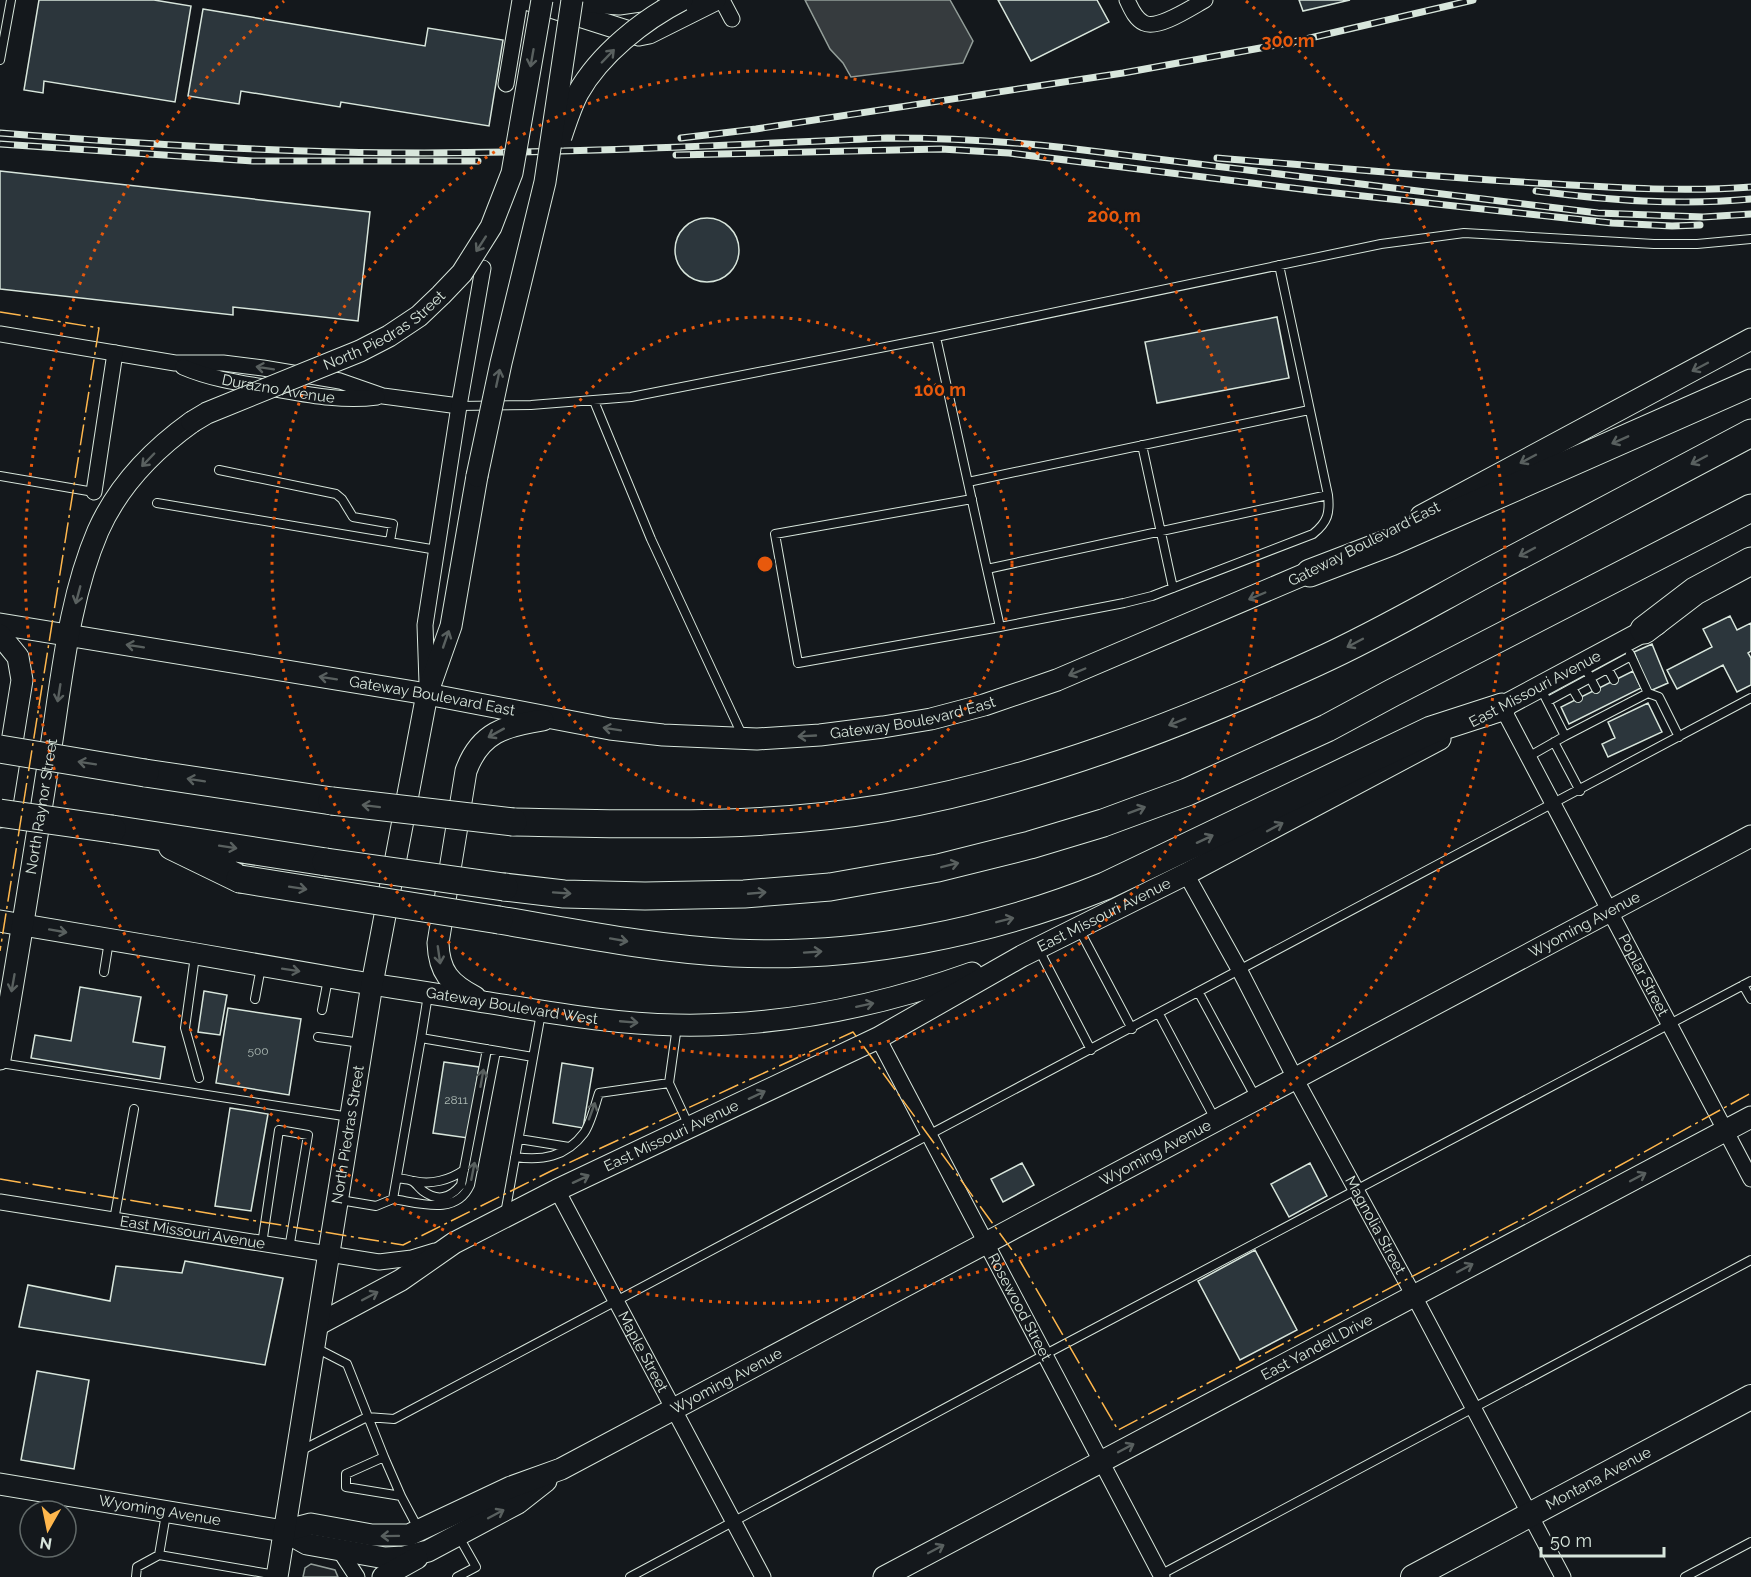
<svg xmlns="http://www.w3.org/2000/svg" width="1751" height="1577" font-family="Raleway,sans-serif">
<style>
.green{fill:#202428;stroke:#939e99;stroke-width:1.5}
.water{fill:#363b3e;stroke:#939e99;stroke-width:1.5}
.building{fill:#2c363c;stroke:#d8e6dc;stroke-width:1.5}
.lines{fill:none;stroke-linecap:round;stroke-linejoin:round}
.lane-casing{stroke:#d8e6dc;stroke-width:10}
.street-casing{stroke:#d8e6dc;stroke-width:17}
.secondary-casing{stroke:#d8e6dc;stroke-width:23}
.primary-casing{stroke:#d8e6dc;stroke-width:26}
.highway-casing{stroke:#d8e6dc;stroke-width:29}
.lane{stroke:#14181c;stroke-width:8}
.street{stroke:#14181c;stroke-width:15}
.secondary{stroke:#14181c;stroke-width:21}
.primary{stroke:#14181c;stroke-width:24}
.highway{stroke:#14181c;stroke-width:27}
.rail-casing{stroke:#d8e6dc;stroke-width:7}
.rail{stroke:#14181c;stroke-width:4.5;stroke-dasharray:14;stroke-linecap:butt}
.secondary-bridge-casing{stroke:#d8e6dc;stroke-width:23;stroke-linecap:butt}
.highway-bridge-casing{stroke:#d8e6dc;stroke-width:29;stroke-linecap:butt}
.secondary-bridge{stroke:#14181c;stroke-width:21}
.highway-bridge{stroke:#14181c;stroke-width:27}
.power{stroke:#ffb74d;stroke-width:1.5;stroke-dasharray:21 4.5 3 4.5;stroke-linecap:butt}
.oneway{stroke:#59605f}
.ring{fill:none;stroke:#e8590c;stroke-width:3;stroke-dasharray:3 6}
.labels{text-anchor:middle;stroke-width:4.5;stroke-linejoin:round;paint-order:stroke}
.number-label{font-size:12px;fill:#adbab4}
.street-label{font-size:15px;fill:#d8e6dc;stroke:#14181c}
.centre{fill:#e8590c;stroke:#14181c;stroke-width:3}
.ring-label{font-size:18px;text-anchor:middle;font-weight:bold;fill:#e8590c;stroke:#14181c;stroke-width:4.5;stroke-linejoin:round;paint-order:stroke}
</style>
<rect width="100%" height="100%" fill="#14181c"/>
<path class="green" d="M311,1564L335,1570L338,1577H303L305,1568Z"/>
<path class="water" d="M805,0H950L973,41L963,63L851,77L843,63L830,49Z"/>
<path class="building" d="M39,0H154L191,6L175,102L44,81L43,93L24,90Z
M998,0H1097L1109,22L1031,61Z
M1299,0H1350L1303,11Z
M203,9L425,46L428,28L503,40L489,126L341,102L340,107L241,91L239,104L188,96Z
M0,171L370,212L358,321L233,307V315L0,289Z
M675 250a32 32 0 1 1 64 0a32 32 0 1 1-64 0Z
M1277,317L1289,378L1157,403L1145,342Z
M1730,616L1737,630L1751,623V651L1748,653L1751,658V685L1737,692L1723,665L1677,689L1667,670L1712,647L1703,629Z
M1652,644L1668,683L1650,691L1634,652Z
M1633,671L1641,688L1569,724L1561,707Z
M1648,703L1662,732L1608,757L1602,744L1615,738L1608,722Z
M80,987L141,997L133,1042L165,1047L160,1079L31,1058L35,1035L71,1041Z
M204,991L227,995L220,1035L198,1032Z
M228,1008L301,1019L289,1095L216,1083Z
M444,1062L479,1067L468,1138L433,1133Z
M562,1063L593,1068L583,1128L553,1123Z
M230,1108L268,1114L251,1211L215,1206Z
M1022,1163L1034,1185L1003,1202L991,1179Z
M1310,1163L1327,1196L1289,1217L1271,1184Z
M1255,1250L1297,1330L1240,1360L1198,1281Z
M185,1261L283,1278L265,1365L19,1327L28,1285L110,1301L116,1266L182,1273Z
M37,1371L89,1380L74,1469L21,1460Z"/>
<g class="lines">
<defs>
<path id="lane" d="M0,60L11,0
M1279,265L1328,495L987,569L936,337L1381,244L1464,233L1654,244H1697L1751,239
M594,401L651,539L743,737
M459,406L531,405L631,397L936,337
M1142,445L1173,588
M219,470L336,494L342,499L353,517L393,524L390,541
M0,476L94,492
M968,482L1309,410
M972,499L775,534L798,663L1000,627
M157,503L437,550
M987,569L1000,627L1124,603L1152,596L1313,534C1328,522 1330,513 1328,495
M1630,654L1648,693
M1583,664L1596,689
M1608,669L1614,680
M1572,688L1578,698
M1548,701L1631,656
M1565,736L1648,693L1659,697L1679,737
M1554,742L1580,791
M1528,757L1565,736L1540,687
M1079,929L1132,1029
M1039,950L1091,1050
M195,956L185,1028L199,1078
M104,972L109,941
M1743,985L1751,999
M1199,993L1256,1098
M428,995L421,1038L533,1057
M255,999L261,967
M322,1010L328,979
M1159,1014L1215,1119
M677,1026L669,1083L689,1126
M318,1037L361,1043
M0,1063L350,1117
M519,1139L569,1147
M515,1157C542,1161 566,1157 584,1133C591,1123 595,1105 599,1093L669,1083
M397,1178C401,1179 408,1179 412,1181C416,1183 419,1188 423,1191C438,1202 450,1198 461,1185L487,1049
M414,1181C431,1185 450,1180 464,1170
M393,1199C420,1203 456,1216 470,1185L496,1051
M340,1200L376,1206L393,1199L421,1038
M505,1214L541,1013
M114,1220L134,1109
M262,1244L279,1130L308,1135L289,1249
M316,1348L347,1364L384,1457
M302,1450L367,1417L394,1419L1751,698
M401,1496L384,1457L346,1474V1487L401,1496L419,1530
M166,1514L159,1555L276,1575
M1160,1575L1751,1260
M136,1577L137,1567L159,1555
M457,1577L476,1567L459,1537
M630,1577L1044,1355L1751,981
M1685,1577L1751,1542"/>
<g id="street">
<path d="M722,0L732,19"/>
<path d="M1127,0C1131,8 1135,19 1144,23C1158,30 1192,7 1205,0"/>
<path d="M506,84L520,0"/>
<path d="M0,334L175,363H223L263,368L340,381L383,396L459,406"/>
<path id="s1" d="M183,367C211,379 240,383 270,388C305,394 341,402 377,397"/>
<path d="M94,492L115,353"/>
<path d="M427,683L425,625L459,406L483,268"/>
<path id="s2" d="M1502,707L1751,1179"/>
<path id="s3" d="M1186,874L1240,971L1295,1078L1414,1296L1563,1577"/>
<path id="s4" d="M878,1038L1162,1577"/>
<path id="s5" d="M557,1190L763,1577"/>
<path id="s6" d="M0,1202L379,1262L412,1258L435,1251"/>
<path d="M340,1551L357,1577"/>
</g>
<g id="secondary">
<path d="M529,0L639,35L649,33L715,0"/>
<path d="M561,0L619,4L647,0"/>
<path d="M1421,516L1751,339"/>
<path id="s7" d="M0,624L427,694L610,729L663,735L757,739L820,735L883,727L931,719L984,705L1057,680L1324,566"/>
<path d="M0,635L18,657L22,680L0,817"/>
<path d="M1489,714L1657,624"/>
<path id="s8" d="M0,921C117,941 235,960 352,981C396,988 440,994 484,1002C548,1012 611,1024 676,1025C777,1027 877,1007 972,973"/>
<path d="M475,997C450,984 439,972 438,943L466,771C480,732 505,726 543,720"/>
<path id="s9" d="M0,1059C18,957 34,855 50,753C62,679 68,601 98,531C118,486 153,450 192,422"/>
<path id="s10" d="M319,1324L401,1280L454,1243L557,1190L878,1038L1022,956L1186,874L1440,739"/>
<path id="s11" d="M0,1484L284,1531L307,1544L385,1558L404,1557L428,1551L518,1503L546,1481"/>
<path id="s12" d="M284,1531L311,1524L372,1535H409L511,1487L561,1469L1751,836"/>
<path id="s13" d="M277,1577L372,984L427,694L451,626L477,476"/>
<path d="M383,1577L417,1558"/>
<path id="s14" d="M884,1577L1751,1117"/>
</g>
<g id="primary">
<path id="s15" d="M1413,1577L1751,1397"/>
</g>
<path id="highway" d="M1310,573L1391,542L1751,383
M1644,630L1695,591L1751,561
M145,773L332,801
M513,822C636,824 761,829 884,808C1034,782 1178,726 1317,662C1375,636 1431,603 1487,573C1575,526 1663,480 1751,433
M112,829L326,862
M172,846L240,879
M504,887L564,894L645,896L744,894L830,887L938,868L1030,845L1103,823L1187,792L1327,728L1392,693L1751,508
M499,920C576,933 654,949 733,953C859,959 988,933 1105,886L1431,730L1502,707"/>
</defs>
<use href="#lane" class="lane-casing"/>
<use href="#street" class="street-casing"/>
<use href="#secondary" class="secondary-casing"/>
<use href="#primary" class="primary-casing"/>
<use href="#highway" class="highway-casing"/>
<use href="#lane" class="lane"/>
<use href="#street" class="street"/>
<use href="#secondary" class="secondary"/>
<use href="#primary" class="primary"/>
<use href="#highway" class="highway"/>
<defs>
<path id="rail" d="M0,133C113,142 226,149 339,152C521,156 705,146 887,138C947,138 1007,141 1067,148L1598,213L1703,217L1751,214
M681,138L756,129L1123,73L1293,42L1473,0
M0,144L253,161H478
M676,155L941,149L1009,153L1317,191L1612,223L1672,226L1700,225
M1217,158C1330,167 1442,178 1555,184C1620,188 1686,192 1751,187
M1536,191C1607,200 1679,206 1751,199"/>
</defs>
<use href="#rail" class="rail-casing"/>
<use href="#rail" class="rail"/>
<defs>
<g id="secondary-bridge">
<path d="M561,137C566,122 571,106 578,93C600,54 643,20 682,0"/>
<path id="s16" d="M192,422L207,413L360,351L389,336L419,316L441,295L462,273L491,227L512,173L542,0"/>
<path d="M477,476L501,363L545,182L572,0"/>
</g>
<path id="highway-bridge" d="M0,749L145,773
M332,801L513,822
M0,813L112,829
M326,862L504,887
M240,879L499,920"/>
</defs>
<use href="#secondary-bridge" class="secondary-bridge-casing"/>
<use href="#highway-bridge" class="highway-bridge-casing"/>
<use href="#secondary-bridge" class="secondary-bridge"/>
<use href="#highway-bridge" class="highway-bridge"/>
<path class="power" d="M0,312L99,328L0,951
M0,1179L403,1245L551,1171L853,1032L1020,1261L1118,1430L1528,1216L1751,1093"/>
</g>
<defs><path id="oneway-shaft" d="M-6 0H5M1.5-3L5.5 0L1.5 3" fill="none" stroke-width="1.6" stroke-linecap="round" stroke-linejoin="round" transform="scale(1.5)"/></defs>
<g class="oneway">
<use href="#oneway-shaft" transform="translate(608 56) rotate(-46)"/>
<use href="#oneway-shaft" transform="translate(532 58) rotate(100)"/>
<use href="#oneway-shaft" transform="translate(481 244) rotate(123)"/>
<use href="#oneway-shaft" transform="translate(1700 367) rotate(152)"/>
<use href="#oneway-shaft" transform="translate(265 368) rotate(-171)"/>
<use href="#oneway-shaft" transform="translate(498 378) rotate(-78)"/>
<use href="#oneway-shaft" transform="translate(1620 440) rotate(156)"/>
<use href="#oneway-shaft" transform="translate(1528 459) rotate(152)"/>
<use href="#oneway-shaft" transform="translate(148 460) rotate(134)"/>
<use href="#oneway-shaft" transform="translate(1699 460) rotate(152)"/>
<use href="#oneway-shaft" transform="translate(1527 552) rotate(152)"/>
<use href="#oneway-shaft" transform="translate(78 595) rotate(105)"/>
<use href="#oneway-shaft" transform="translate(1257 596) rotate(157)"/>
<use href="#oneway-shaft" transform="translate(446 639) rotate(-71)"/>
<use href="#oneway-shaft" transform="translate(1355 643) rotate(152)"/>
<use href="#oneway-shaft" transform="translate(135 646) rotate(-171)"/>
<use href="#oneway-shaft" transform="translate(1077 672) rotate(157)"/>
<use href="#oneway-shaft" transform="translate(328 678) rotate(-171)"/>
<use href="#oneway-shaft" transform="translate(59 693) rotate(99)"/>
<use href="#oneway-shaft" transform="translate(1177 722) rotate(158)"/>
<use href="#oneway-shaft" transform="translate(612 729) rotate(-171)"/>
<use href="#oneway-shaft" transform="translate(496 733) rotate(151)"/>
<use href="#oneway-shaft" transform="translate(807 736) rotate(177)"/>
<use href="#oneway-shaft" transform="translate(87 763) rotate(-171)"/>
<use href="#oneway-shaft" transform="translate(196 780) rotate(-171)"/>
<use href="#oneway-shaft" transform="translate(371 806) rotate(-173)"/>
<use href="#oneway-shaft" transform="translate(1137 810) rotate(-21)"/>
<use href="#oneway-shaft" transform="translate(1275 827) rotate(-28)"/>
<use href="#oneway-shaft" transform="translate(1205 839) rotate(-25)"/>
<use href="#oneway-shaft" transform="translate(228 847) rotate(9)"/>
<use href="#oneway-shaft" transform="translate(950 865) rotate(-14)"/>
<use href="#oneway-shaft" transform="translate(298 888) rotate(9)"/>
<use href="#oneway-shaft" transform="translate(562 893) rotate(4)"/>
<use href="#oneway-shaft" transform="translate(757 893) rotate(-5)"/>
<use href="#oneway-shaft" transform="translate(1005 920) rotate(-14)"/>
<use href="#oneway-shaft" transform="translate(58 931) rotate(10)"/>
<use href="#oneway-shaft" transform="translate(619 940) rotate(10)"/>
<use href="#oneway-shaft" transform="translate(813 952) rotate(-4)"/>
<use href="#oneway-shaft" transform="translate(439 955) rotate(82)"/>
<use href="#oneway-shaft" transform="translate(291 970) rotate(9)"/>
<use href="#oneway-shaft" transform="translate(13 983) rotate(100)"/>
<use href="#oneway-shaft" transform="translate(865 1005) rotate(-12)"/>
<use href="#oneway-shaft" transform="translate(629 1022) rotate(5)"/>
<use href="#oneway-shaft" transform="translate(482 1078) rotate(-80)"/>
<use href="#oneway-shaft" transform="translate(757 1095) rotate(-25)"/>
<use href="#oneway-shaft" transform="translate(592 1111) rotate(-70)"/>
<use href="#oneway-shaft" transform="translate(473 1171) rotate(-79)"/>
<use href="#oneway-shaft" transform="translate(1638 1177) rotate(-28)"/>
<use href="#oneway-shaft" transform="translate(581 1179) rotate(-25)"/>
<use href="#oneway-shaft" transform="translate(1465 1268) rotate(-28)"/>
<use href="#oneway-shaft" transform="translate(370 1296) rotate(-28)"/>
<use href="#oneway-shaft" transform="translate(1126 1448) rotate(-28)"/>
<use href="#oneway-shaft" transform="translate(496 1514) rotate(-28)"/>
<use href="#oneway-shaft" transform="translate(390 1536) rotate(179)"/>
<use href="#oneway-shaft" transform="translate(936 1549) rotate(-28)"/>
</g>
<g class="ring">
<circle cx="765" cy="564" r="247"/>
<circle cx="765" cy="564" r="493"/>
<path d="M1246 1A740 740 0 1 1 284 1"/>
</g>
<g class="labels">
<g class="number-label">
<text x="258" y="1055">500</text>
<text x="456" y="1104">2811</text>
</g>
<g class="street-label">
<text dy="5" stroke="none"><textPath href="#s16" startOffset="214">North Piedras Street</textPath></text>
<text dy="5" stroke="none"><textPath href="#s1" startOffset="98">Durazno Avenue</textPath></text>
<text transform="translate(1364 544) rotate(-27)" y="5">Gateway Boulevard East</text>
<text transform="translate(1535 689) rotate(-28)" y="5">East Missouri Avenue</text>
<text dy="5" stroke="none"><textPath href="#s7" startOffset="438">Gateway Boulevard East</textPath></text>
<text dy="5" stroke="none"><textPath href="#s7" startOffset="924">Gateway Boulevard East</textPath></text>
<text dy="5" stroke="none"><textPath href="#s9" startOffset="256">North Raynor Street</textPath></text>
<text dy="5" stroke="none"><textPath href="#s10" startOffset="886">East Missouri Avenue</textPath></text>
<text dy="5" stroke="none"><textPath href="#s12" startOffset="1452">Wyoming Avenue</textPath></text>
<text dy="5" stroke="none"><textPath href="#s2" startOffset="303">Poplar Street</textPath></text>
<text dy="5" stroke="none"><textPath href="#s8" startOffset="519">Gateway Boulevard West</textPath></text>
<text dy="5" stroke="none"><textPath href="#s13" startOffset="448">North Piedras Street</textPath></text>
<text dy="5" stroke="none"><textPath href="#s10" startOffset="400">East Missouri Avenue</textPath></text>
<text dy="5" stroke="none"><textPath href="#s12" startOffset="966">Wyoming Avenue</textPath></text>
<text dy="5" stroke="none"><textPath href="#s3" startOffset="399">Magnolia Street</textPath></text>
<text dy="5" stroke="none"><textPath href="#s6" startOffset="195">East Missouri Avenue</textPath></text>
<text dy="5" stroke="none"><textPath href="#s4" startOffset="304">Rosewood Street</textPath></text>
<text dy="5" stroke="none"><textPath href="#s14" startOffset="490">East Yandell Drive</textPath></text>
<text dy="5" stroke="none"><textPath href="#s5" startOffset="183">Maple Street</textPath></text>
<text dy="5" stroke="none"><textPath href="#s12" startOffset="480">Wyoming Avenue</textPath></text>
<text dy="5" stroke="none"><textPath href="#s15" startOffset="210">Montana Avenue</textPath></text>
<text dy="5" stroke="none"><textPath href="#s11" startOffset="162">Wyoming Avenue</textPath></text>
</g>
</g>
<circle cx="765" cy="564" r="9" class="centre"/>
<g class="ring-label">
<text x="1288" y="47">300 m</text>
<text x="1114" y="222">200 m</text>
<text x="940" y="396">100 m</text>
</g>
<g transform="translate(48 1529) rotate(189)"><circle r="28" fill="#14181c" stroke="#626a69" stroke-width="1.5"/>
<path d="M0-4.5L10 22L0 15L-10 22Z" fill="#ffb74d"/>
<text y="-9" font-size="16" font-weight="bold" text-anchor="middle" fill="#d8e6dc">N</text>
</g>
<path d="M1541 1547v9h123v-9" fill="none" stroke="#d8e6dc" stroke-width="3"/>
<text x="1550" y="1547" font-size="18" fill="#d8e6dc" stroke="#14181c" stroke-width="4.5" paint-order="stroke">50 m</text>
</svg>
